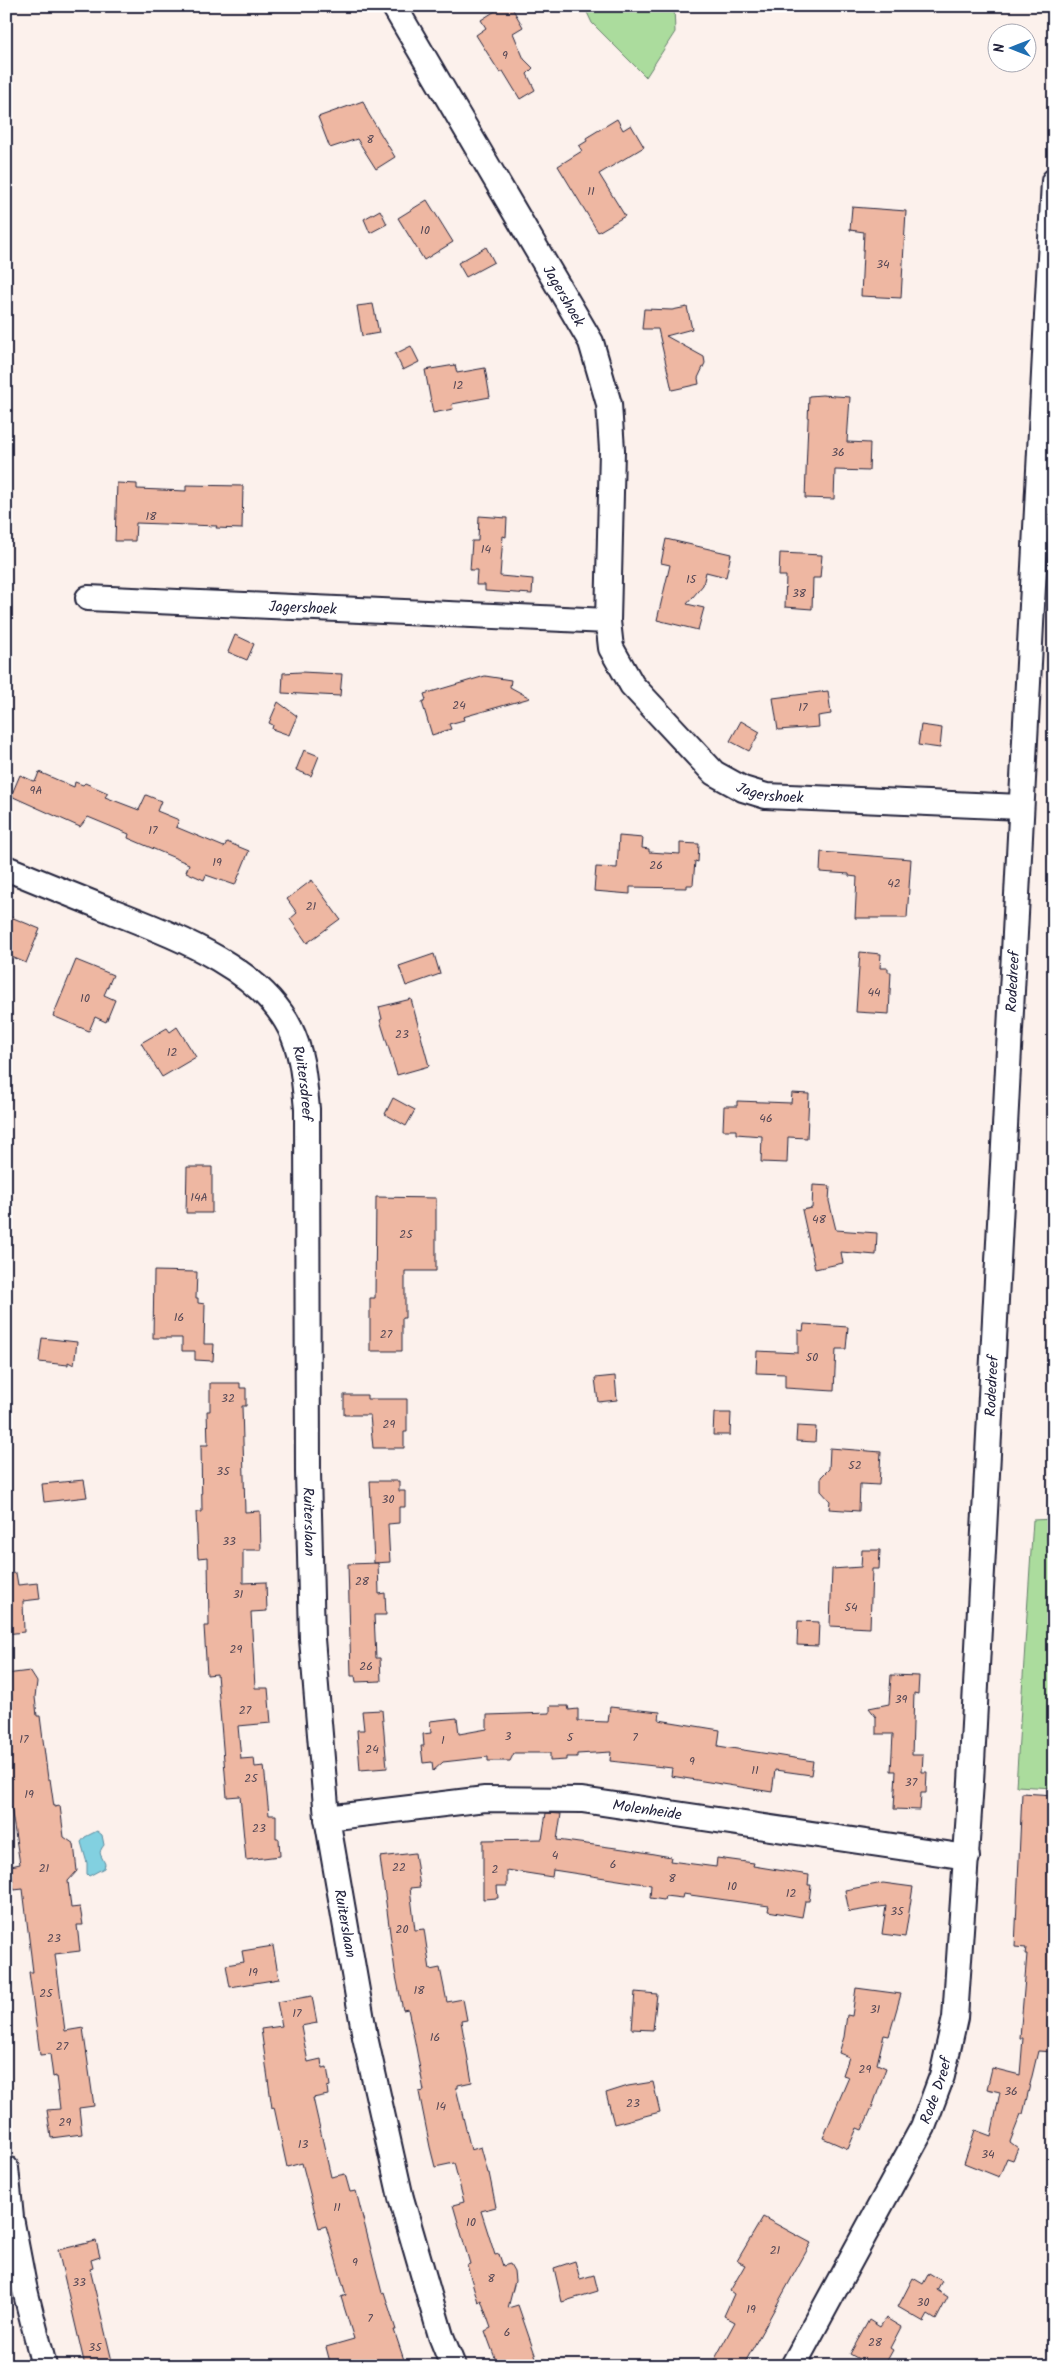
<svg xmlns="http://www.w3.org/2000/svg" width="1060" height="2372" font-family="Kalam,sans-serif">
<style>
.green{fill:#abdc9d;stroke:#667f6c}
.water{fill:#82d0e0;stroke:#5c8a9e}
.building{fill:#eeb7a2;stroke:#22223b}
.lines{fill:none;stroke-linecap:round;stroke-linejoin:round}
.street-casing{stroke:#22223b;stroke-width:28}
.street{stroke:#fff;stroke-width:24}
.labels{text-anchor:middle;stroke-width:4;stroke-linejoin:round;paint-order:stroke}
.number-label{font-size:12px;fill:#554755}
.street-label{font-size:15px;fill:#22223b;stroke:#fff}
</style>
<rect width="100%" height="100%" fill="#fcf1ec"/>
<filter id="ink" filterUnits="userSpaceOnUse"><feTurbulence type="fractalNoise" baseFrequency=".02" numOctaves="2"/><feDisplacementMap in="SourceGraphic" scale="10" xChannelSelector="R" yChannelSelector="G"/><feConvolveMatrix kernelMatrix="1 2 1 2 8 2 1 2 1" color-interpolation-filters="sRGB"/></filter>
<g filter="url(#ink)">
<path class="green" d="M584,6H674L675,32L646,77L592,23Z
M1054,1519V1788L1016,1786L1033,1520Z"/>
<path class="water" d="M97,1831L102,1835L104,1845C97,1854 101,1854 105,1864L104,1868L89,1876L87,1874V1863L81,1842L85,1837Z"/>
<path class="building" d="M503,6H511L523,27L513,33L524,59L533,68L527,74L535,90L520,99L503,71L500,73L476,35L486,28L481,20Z
M363,101L368,113L395,157L376,169L357,139L330,148L318,117Z
M617,119L623,130L631,125L644,147L599,174L625,216L598,232L558,166L582,151L579,146L587,141L586,138Z
M427,200L453,242L424,260L398,218Z
M852,207L906,211L901,298L861,296L864,232L850,230Z
M380,210L387,224L370,233L364,219Z
M486,247L494,262L466,277L458,263Z
M373,304L379,333L362,336L357,306Z
M687,307L692,329L666,336L704,357L705,363L698,378L699,384L672,390L658,329H642L644,309L672,310Z
M411,346L419,362L403,370L395,354Z
M455,365L457,373L485,368L490,397L452,404L453,409L433,413L425,370Z
M822,395L850,397L847,442L870,443L869,471L835,470L834,499L805,498L809,396Z
M117,483L137,484V489L186,491V485L243,486L242,529L216,528L217,526L136,523L135,541H115Z
M479,516L507,518L506,537L503,536L500,576L533,579L532,594L485,591V585H476L477,570H470L472,541H478Z
M666,539L731,554L726,577L706,572L703,585L687,604L704,608L698,630L657,620L670,565L661,563Z
M780,553L822,555L820,578H813L812,609L785,607L786,576H779Z
M235,635L254,644L247,660L228,652Z
M301,672L342,674L340,696L282,693L283,673Z
M485,676L511,680L510,687L530,698L463,717L464,720L449,724L451,729L432,735L422,702L426,700L424,694Z
M828,691L831,714L818,716L819,727L778,730L773,698Z
M278,702L297,716L289,735L272,729L273,725L269,723Z
M741,721L760,732L749,751L730,741Z
M921,725L942,728L940,748L918,745Z
M304,750L319,756L311,776L296,770Z
M39,772L74,787L75,782L83,785L85,783L108,793L105,797L139,810L146,795L161,801L157,811L179,820L176,827L224,847L227,842L249,851L235,885L206,875L204,880L186,872L189,864L128,838L129,834L88,817L80,827L11,796L20,775L33,781L36,780Z
M619,836L643,838L642,848L649,849V852L680,854V843L699,844L698,862L695,861L693,885H687V888L630,887V894L594,891L596,867L617,868Z
M821,852L911,859L907,918H855L857,877L849,876V874L820,872Z
M312,880L340,919L307,943L290,919L297,913L287,899Z
M6,915L40,929L26,963L7,955L11,945L6,943Z
M860,952L881,954L880,968H888V972H891L889,1014L856,1012Z
M434,954L440,974L406,986L399,966Z
M76,960L113,975L104,995L115,1000L106,1022L95,1017L89,1031L53,1016Z
M411,999L429,1066L397,1075L380,1020L382,1019L379,1007Z
M177,1027L196,1057L162,1077L141,1043L167,1028L170,1032Z
M792,1093L809,1094L807,1138L788,1137L787,1163L761,1162L762,1136L736,1134V1130H723L724,1106H737V1101L791,1103Z
M393,1098L415,1110L406,1126L385,1114Z
M187,1167H212V1213H186Z
M813,1185L830,1186L829,1201L836,1230L877,1233L876,1255L841,1252L843,1263L815,1269L802,1210L812,1208Z
M376,1197L436,1198V1271H405V1318H402V1351H370V1298H375Z
M154,1271L197,1272L196,1298H198V1303L205,1304L204,1344H214L213,1361L195,1360V1351H182V1338H153Z
M804,1324L848,1327L846,1349H836L834,1391L785,1388V1374L756,1373L757,1351L798,1353V1330L803,1331Z
M42,1338L77,1342L74,1365L68,1362V1365L39,1362Z
M615,1376L617,1400L598,1402L595,1378Z
M210,1383H240V1388H246V1406H242L245,1512L260,1511L261,1550H243V1583L266,1582L267,1611L251,1612L255,1688H268L271,1723L238,1726L241,1759L254,1758L255,1767L264,1766L269,1815H276V1839H279L280,1856L246,1860L240,1796L227,1797L217,1674L207,1675L204,1626H209L208,1557L198,1558L196,1512H202L201,1445H208L207,1411H210Z
M344,1395H367V1399H407V1432H404V1448H373L370,1415H344Z
M714,1413H731L730,1435H713Z
M797,1426L816,1427L815,1442L796,1441Z
M830,1448L881,1452L879,1485L860,1484L859,1511L829,1509L830,1501L821,1491V1477L829,1469Z
M84,1480L87,1497L44,1502L42,1484Z
M370,1481H399V1491H405V1507H399V1523L388,1524L390,1562L374,1563Z
M862,1550H880L879,1569H872L870,1628L830,1626L832,1569L861,1567Z
M378,1563L379,1594L385,1593L386,1615H374L376,1658H380L381,1681L356,1682L355,1676H351L348,1564Z
M16,1573L18,1585L38,1583L40,1599L23,1601L24,1632L6,1634V1574Z
M798,1621L819,1622L818,1646L797,1645Z
M30,1671L37,1682L35,1697L37,1716H40L48,1779H50L54,1807L60,1806L64,1837L74,1844L77,1871L68,1881L71,1908L80,1907L83,1925H77L80,1951L55,1954L65,2031L83,2028L94,2106L79,2108L82,2134L51,2138L47,2110L60,2109L56,2076L53,2077L50,2054L40,2055L29,1972H33L23,1889L14,1890L11,1866L20,1864L11,1807L6,1808V1674Z
M891,1675L919,1676L918,1694L914,1693L912,1755H923L922,1772H927L926,1793H921L920,1810L894,1809L896,1771H891L893,1734H876V1717L869,1708L889,1704Z
M550,1706H568L569,1710L578,1709V1721L608,1722L610,1707L660,1712L659,1720L720,1730L718,1746L813,1761L811,1775L775,1770L772,1792L671,1776L672,1768L610,1761L611,1752L577,1754V1757H566V1760L550,1761V1753H514L510,1761H488V1757L443,1762L433,1771L432,1762L423,1763L421,1746H424L423,1734L431,1733L430,1721L457,1718L459,1734L487,1729V1715L550,1713Z
M382,1710L387,1768L360,1770L357,1730H364L362,1711Z
M1022,1793L1054,1795V2052L1038,2051L1023,2114H1021L1010,2142L1018,2148L1013,2160L1007,2158L999,2177L964,2163L975,2130L991,2136L1000,2092L987,2089L992,2068L1020,2075L1023,2038H1020L1027,1954H1025L1026,1948L1015,1947Z
M546,1813L561,1814L557,1840L631,1850L671,1857L670,1861L716,1867L717,1858L754,1863L753,1866L809,1875L808,1885H811L809,1901H805L802,1917L768,1911L769,1906L683,1894L682,1898L665,1896L664,1900L650,1898L651,1885L553,1870L552,1877L507,1870V1886H497L498,1898L483,1899V1840L542,1839Z
M415,1853L420,1887L410,1888L415,1930L424,1929L430,1970L440,1968L447,2002L463,1999L467,2020L461,2021L472,2082L458,2085V2088H456L471,2150L481,2147L488,2173H489L496,2207L481,2211L495,2255L499,2254L503,2266L510,2264L514,2271L515,2281L508,2308L518,2305L539,2366H498L485,2331L491,2328L481,2300L478,2302L467,2265L470,2264L453,2205L464,2202L454,2163L435,2167L430,2147L419,2092L424,2091L415,2042L408,2009L403,2010L395,1971L380,1857Z
M883,1883L913,1887L905,1937L882,1934L886,1906L849,1912L845,1890Z
M273,1946L279,1979L230,1987L226,1965L244,1962L242,1951Z
M856,1988L901,1994L889,2036L884,2035L877,2064L886,2068L873,2105L862,2130L857,2128L848,2149L823,2138L849,2077L843,2075L849,2057L839,2053L844,2037L847,2015L852,2016Z
M635,1992L657,1994L653,2030L632,2029Z
M312,1996L317,2023L301,2026L308,2062L321,2059L322,2068L327,2067L330,2086L327,2087L328,2095L313,2098L331,2177L345,2174L350,2192L356,2191L382,2293L384,2292L396,2330H394L406,2366H331L326,2347L354,2339L341,2297L346,2295L326,2226L319,2228L302,2163L287,2167L274,2107L272,2108L261,2029L282,2026L277,2002Z
M653,2082L660,2112L614,2124L606,2093L628,2086Z
M763,2217L811,2243L743,2366H711L735,2322L724,2316L734,2294L730,2291L745,2265L737,2261Z
M96,2241L100,2257L91,2260L93,2268L90,2269L112,2361L85,2366L58,2250Z
M575,2261L580,2279L594,2275L598,2291L562,2302L554,2268Z
M929,2273L942,2281L937,2290L948,2297L936,2320L928,2315L924,2322L898,2307L913,2278L923,2284Z
M886,2318L901,2327L890,2348L893,2350L884,2366H871L850,2354L869,2320L880,2327Z"/>
<g class="lines">
<defs>
<g id="street">
<path id="s1" d="M394,6L591,342L609,404L612,450L608,621L611,648L632,685L714,773L743,789L766,796L1021,807"/>
<path id="s2" d="M88,598L608,621"/>
<path id="s3" d="M6,868C42,883 77,897 112,911C172,935 259,966 290,1028C303,1054 304,1081 307,1109L308,1472L312,1639L327,1818L365,2037L401,2198L441,2336L453,2366"/>
<path id="s4" d="M327,1818L485,1799L582,1800L967,1857"/>
<path d="M6,2168L11,2218L24,2286L44,2366"/>
<path id="s5" d="M793,2366L923,2127L942,2076L955,2018L971,1782L1054,181"/>
</g>
</defs>
<use href="#street" class="street-casing"/>
<use href="#street" class="street"/>
</g>
</g>
<g class="labels">
<g class="number-label">
<text x="505" y="59">9</text>
<text x="370" y="143">8</text>
<text x="591" y="195">11</text>
<text x="425" y="234">10</text>
<text x="883" y="268">34</text>
<text x="458" y="389">12</text>
<text x="838" y="456">36</text>
<text x="151" y="520">18</text>
<text x="486" y="553">14</text>
<text x="691" y="583">15</text>
<text x="799" y="597">38</text>
<text x="459" y="709">24</text>
<text x="803" y="711">17</text>
<text x="36" y="794">9A</text>
<text x="153" y="834">17</text>
<text x="217" y="866">19</text>
<text x="656" y="869">26</text>
<text x="894" y="887">42</text>
<text x="311" y="910">21</text>
<text x="874" y="996">44</text>
<text x="85" y="1002">10</text>
<text x="402" y="1038">23</text>
<text x="172" y="1056">12</text>
<text x="766" y="1122">46</text>
<text x="199" y="1201">14A</text>
<text x="819" y="1223">48</text>
<text x="406" y="1238">25</text>
<text x="179" y="1321">16</text>
<text x="386" y="1338">27</text>
<text x="812" y="1361">50</text>
<text x="228" y="1402">32</text>
<text x="389" y="1428">29</text>
<text x="855" y="1469">52</text>
<text x="223" y="1475">35</text>
<text x="388" y="1503">30</text>
<text x="229" y="1545">33</text>
<text x="362" y="1585">28</text>
<text x="238" y="1598">31</text>
<text x="851" y="1611">54</text>
<text x="236" y="1653">29</text>
<text x="366" y="1670">26</text>
<text x="901" y="1703">39</text>
<text x="245" y="1714">27</text>
<text x="508" y="1740">3</text>
<text x="570" y="1741">5</text>
<text x="635" y="1741">7</text>
<text x="24" y="1743">17</text>
<text x="443" y="1744">1</text>
<text x="372" y="1753">24</text>
<text x="692" y="1765">9</text>
<text x="755" y="1774">11</text>
<text x="251" y="1782">25</text>
<text x="911" y="1786">37</text>
<text x="29" y="1798">19</text>
<text x="259" y="1832">23</text>
<text x="555" y="1859">4</text>
<text x="613" y="1868">6</text>
<text x="399" y="1871">22</text>
<text x="44" y="1872">21</text>
<text x="495" y="1873">2</text>
<text x="672" y="1882">8</text>
<text x="732" y="1890">10</text>
<text x="791" y="1897">12</text>
<text x="897" y="1915">35</text>
<text x="402" y="1933">20</text>
<text x="54" y="1942">23</text>
<text x="253" y="1976">19</text>
<text x="419" y="1994">18</text>
<text x="46" y="1997">25</text>
<text x="875" y="2013">31</text>
<text x="297" y="2017">17</text>
<text x="435" y="2041">16</text>
<text x="62" y="2050">27</text>
<text x="865" y="2073">29</text>
<text x="1011" y="2095">36</text>
<text x="633" y="2107">23</text>
<text x="441" y="2110">14</text>
<text x="65" y="2126">29</text>
<text x="303" y="2148">13</text>
<text x="988" y="2158">34</text>
<text x="337" y="2211">11</text>
<text x="471" y="2226">10</text>
<text x="775" y="2254">21</text>
<text x="355" y="2266">9</text>
<text x="491" y="2282">8</text>
<text x="79" y="2286">33</text>
<text x="923" y="2306">30</text>
<text x="751" y="2313">19</text>
<text x="370" y="2322">7</text>
<text x="507" y="2336">6</text>
<text x="875" y="2346">28</text>
<text x="95" y="2351">35</text>
</g>
<g class="street-label">
<text dy="5" stroke="none"><textPath href="#s1" startOffset="336">Jagershoek</textPath></text>
<text dy="5" stroke="none"><textPath href="#s2" startOffset="215">Jagershoek</textPath></text>
<text dy="5" stroke="none"><textPath href="#s1" startOffset="922">Jagershoek</textPath></text>
<text dy="5" stroke="none"><textPath href="#s5" startOffset="1424">Rodedreef</textPath></text>
<text dy="5" stroke="none"><textPath href="#s3" startOffset="389">Ruitersdreef</textPath></text>
<text dy="5" stroke="none"><textPath href="#s5" startOffset="1019">Rodedreef</textPath></text>
<text dy="5" stroke="none"><textPath href="#s3" startOffset="828">Ruiterslaan</textPath></text>
<text dy="5" stroke="none"><textPath href="#s4" startOffset="322">Molenheide</textPath></text>
<text dy="5" stroke="none"><textPath href="#s3" startOffset="1232">Ruiterslaan</textPath></text>
<text dy="5" stroke="none"><textPath href="#s5" startOffset="311">Rode Dreef</textPath></text>
</g>
</g>
<rect width="1060" height="2372" fill="none" stroke="#fff" stroke-width="25"/>
<rect x="12" y="12" width="1035" height="2347" fill="none" stroke="#22223b" stroke-width="2" filter="url(#ink)"/>
<g transform="translate(1012 48) rotate(270)"><circle r="24" fill="#ffffff" stroke="#a7a7b1"/>
<path d="M0-4L9 19L0 12L-9 19Z" fill="#1f6fb2"/>
<text y="-8" font-size="14" font-weight="bold" text-anchor="middle" fill="#22223b">N</text>
</g>
</svg>
